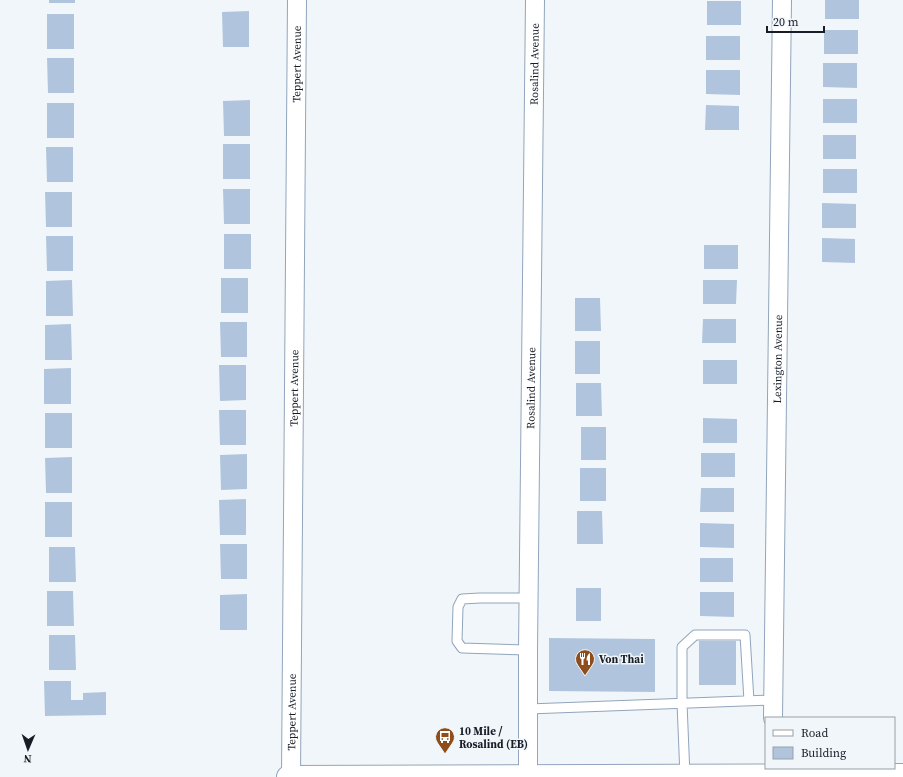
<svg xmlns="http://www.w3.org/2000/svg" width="903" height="777" font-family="'Source Serif 4',serif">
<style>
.building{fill:#b0c5dd}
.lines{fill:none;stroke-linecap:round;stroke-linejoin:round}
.lane-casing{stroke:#91a5bc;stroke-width:11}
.street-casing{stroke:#91a5bc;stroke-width:20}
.secondary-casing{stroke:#91a5bc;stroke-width:24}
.lane{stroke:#fff;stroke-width:9}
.street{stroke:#fff;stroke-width:18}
.secondary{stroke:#fff;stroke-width:22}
.labels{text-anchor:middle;stroke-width:3;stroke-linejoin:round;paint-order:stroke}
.street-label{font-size:11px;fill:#161d26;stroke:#f1f6fa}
.poi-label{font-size:11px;font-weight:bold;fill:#161d26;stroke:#f1f6fa;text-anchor:start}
</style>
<rect width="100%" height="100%" fill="#f1f6fa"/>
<path class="building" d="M49,0H75V3H49Z
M825,0H859V19H825Z
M707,1H741V25H707Z
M249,11V47H223L222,12Z
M47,14H74V49H47Z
M824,30H858V54H824Z
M706,36H740V60H706Z
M47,58H74V93H48Z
M823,63H857V88L823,87Z
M706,70H740V95L706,94Z
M823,99H857V123H823Z
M250,100V136H224L223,101Z
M47,103H74V138H47Z
M706,105L739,106V130H705Z
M823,135H856V159H823Z
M223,144H250V179H223Z
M46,147H73V182H47Z
M823,169H857V193H823Z
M223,189H250V224H224Z
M45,192H72V227H46Z
M822,203L856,204V228H822Z
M224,234H251V269H224Z
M46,236H73V271H47Z
M822,238L855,239V263L822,262Z
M704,245H738V269H704Z
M221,278H248V313H221Z
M72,280L73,316H46V281Z
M703,280H737L736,304H703Z
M575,298H600L601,331H575Z
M703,319H736V343H702Z
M220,322H247V357H221Z
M71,324L72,360H45V325Z
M575,341H600V374H575Z
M703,360H737V384H703Z
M219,365H246V400L220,401Z
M71,368V404H44V369Z
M576,383H601L602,416H576Z
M219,410H246V445H220Z
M45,413H72V448H45Z
M703,418L737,419V443H703Z
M581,427H606V460H581Z
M701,453H735V477H701Z
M247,454V489L221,490L220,455Z
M72,457V493H46L45,458Z
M580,468H606V501H580Z
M701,488H734V512H700Z
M246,499V535H220L219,500Z
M45,502H72V537H45Z
M577,511H602L603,544H577Z
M700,523L734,524V548L700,547Z
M220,544H247V579H221Z
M49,547H75L76,582H49Z
M700,558H733V582H700Z
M576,588H601V621H576Z
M47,591H73L74,626H47Z
M700,592H734V617L700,616Z
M247,594V630H220V595Z
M49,635H75L76,670H49Z
M549,638L655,639V692L549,691Z
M699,641H736V685H699Z
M44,681H71V700H83V693L106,692V715L45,716Z"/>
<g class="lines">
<defs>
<path id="lane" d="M528,650L462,648L457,641L458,607L462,599L480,598H529
M528,709L774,700
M685,776L682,703V647L695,635H745L749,701"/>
<g id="street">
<path id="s1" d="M773,718L782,0"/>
<path id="s2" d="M291,777L297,0"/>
<path id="s3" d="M528,777V650L535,0"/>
</g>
<path id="secondary" d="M288,777L903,775"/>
</defs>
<use href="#lane" class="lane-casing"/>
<use href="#street" class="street-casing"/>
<use href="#secondary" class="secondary-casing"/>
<use href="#lane" class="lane"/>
<use href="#street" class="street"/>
<use href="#secondary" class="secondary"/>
</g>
<defs>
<symbol id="restaurant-pin" viewBox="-11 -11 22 30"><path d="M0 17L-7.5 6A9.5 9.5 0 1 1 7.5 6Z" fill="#8f4d1b" stroke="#f1f6fa"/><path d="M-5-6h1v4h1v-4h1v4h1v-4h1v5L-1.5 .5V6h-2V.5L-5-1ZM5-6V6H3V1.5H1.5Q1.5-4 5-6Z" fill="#fff"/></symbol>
<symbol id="bus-pin" viewBox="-11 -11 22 30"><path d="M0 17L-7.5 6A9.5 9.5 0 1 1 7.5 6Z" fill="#8f4d1b" stroke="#f1f6fa"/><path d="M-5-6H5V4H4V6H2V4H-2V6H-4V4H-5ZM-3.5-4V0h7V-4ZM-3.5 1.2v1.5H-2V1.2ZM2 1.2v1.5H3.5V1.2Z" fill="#fff"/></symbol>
</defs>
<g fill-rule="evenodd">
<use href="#restaurant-pin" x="574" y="648" width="22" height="30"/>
<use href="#bus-pin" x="434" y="726" width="22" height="30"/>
</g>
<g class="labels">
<g class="street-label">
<text dy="4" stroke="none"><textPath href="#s2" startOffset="713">Teppert Avenue</textPath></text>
<text dy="4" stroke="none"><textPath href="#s3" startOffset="713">Rosalind Avenue</textPath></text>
<text dy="4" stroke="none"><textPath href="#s1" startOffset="359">Lexington Avenue</textPath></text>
<text dy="4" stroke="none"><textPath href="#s2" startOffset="389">Teppert Avenue</textPath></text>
<text dy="4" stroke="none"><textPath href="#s3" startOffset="389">Rosalind Avenue</textPath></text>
<text dy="4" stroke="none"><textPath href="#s2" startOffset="65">Teppert Avenue</textPath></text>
</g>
<g class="poi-label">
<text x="599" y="663">Von Thai</text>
<text x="459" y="735">10 Mile /<tspan x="459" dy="13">Rosalind (EB)</tspan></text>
</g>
</g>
<rect x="765" y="717" width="130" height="52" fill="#f1f6fa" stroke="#999fa5"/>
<rect x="773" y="730" width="20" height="6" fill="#ffffff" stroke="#999fa5"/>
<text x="801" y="737" font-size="12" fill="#161d26">Road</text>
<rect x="773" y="747" width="20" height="12" fill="#b0c5dd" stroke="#999fa5"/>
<text x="801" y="757" font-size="12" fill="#161d26">Building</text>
<g transform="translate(28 749) rotate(182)" stroke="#f1f6fa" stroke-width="3" paint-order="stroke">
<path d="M0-3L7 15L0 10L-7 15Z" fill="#161d26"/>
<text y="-6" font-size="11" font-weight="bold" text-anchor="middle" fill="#161d26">N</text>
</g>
<path d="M767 26v6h57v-6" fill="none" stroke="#161d26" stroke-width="2"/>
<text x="773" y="26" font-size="12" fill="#161d26" stroke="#f1f6fa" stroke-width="3" paint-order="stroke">20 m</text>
</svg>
